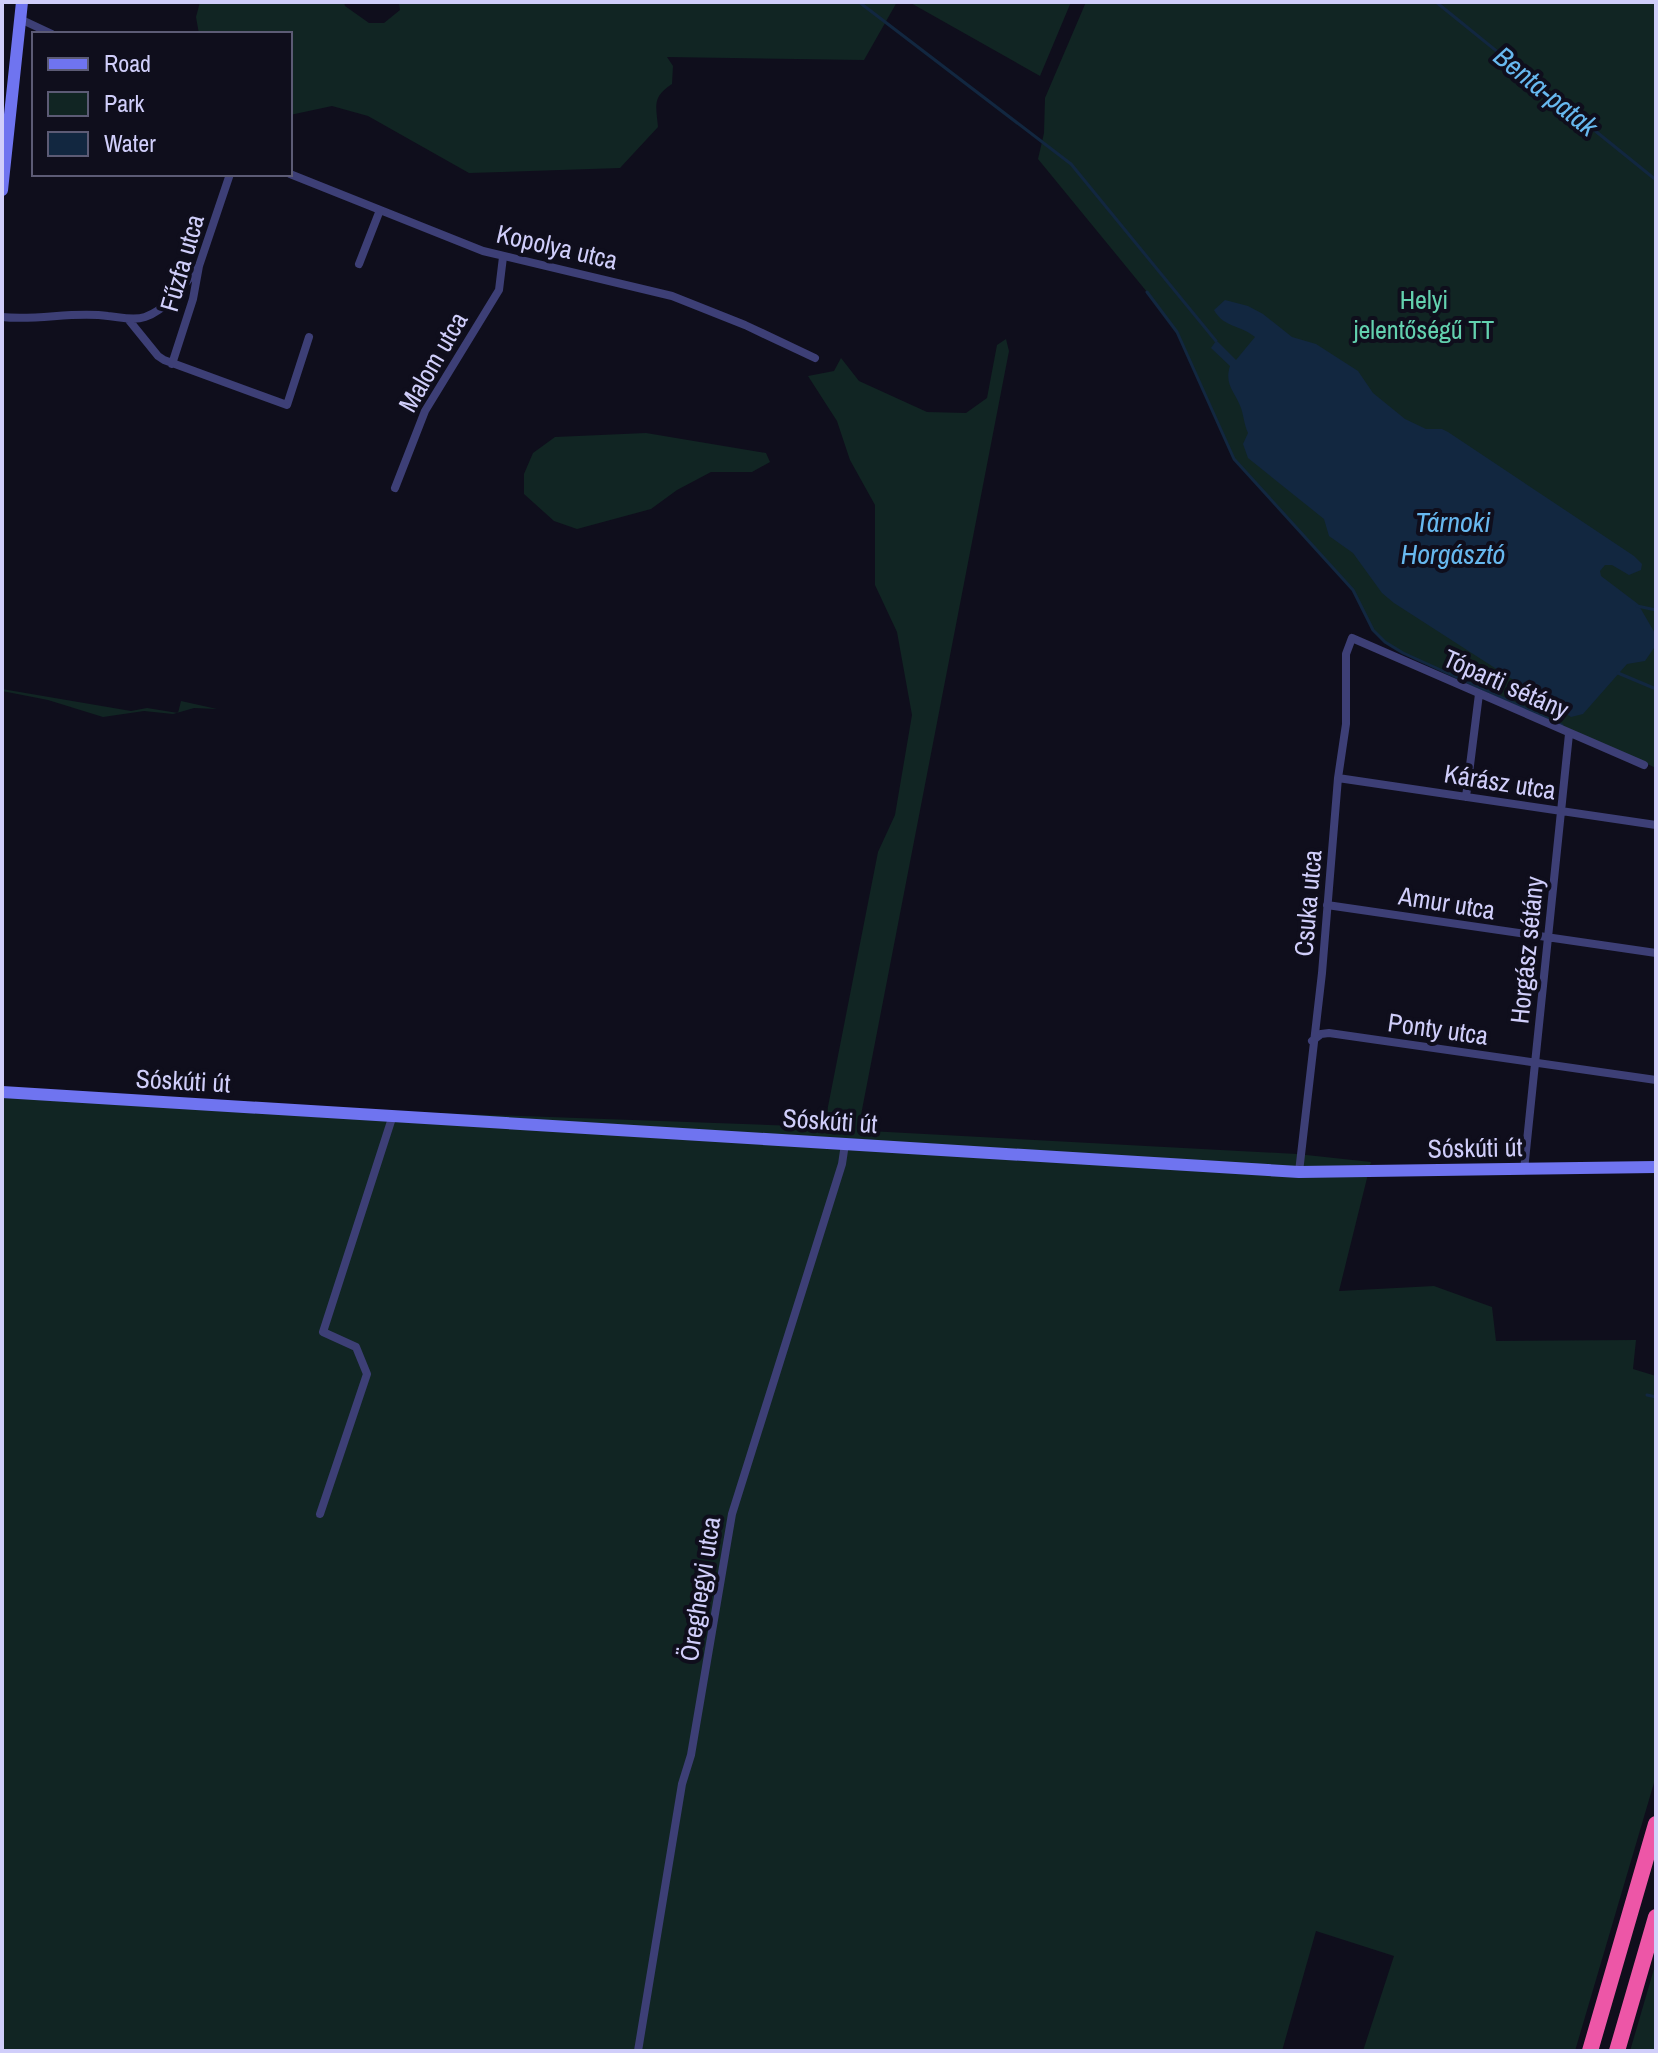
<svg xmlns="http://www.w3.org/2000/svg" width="1658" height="2053" font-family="'Archivo Narrow',sans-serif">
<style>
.green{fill:#112523}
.water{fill:#122740}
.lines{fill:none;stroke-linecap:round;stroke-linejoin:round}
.stream{stroke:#122740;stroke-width:3}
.street{stroke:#3d3f76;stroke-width:8}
.secondary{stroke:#6f74f0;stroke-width:12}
.highway{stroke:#ed56a7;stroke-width:16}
.labels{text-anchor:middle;stroke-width:8;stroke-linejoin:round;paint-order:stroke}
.street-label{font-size:26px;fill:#d0cefa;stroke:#0f0e1c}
.park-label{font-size:26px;fill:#63d1af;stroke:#0f0e1c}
.water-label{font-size:28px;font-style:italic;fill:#67b8ef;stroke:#0f0e1c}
</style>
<rect width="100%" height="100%" fill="#0f0e1c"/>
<path class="green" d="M200,2H344L345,6L369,23H384L400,10L399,2H897L864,60L667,57L673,66L672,84C652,97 656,105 658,127L620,168L469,173L368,116L332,106L290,115V34H199L196,17Z
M909,2H1071L1040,76Z
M1086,2H1656V768L1403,653L1385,642L1373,630L1353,590L1234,459L1177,332L1147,292L1038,159L1044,133L1045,98Z
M1006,339L1009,351L861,1115L869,1131L1297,1154L1371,1162L1339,1291L1434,1286L1492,1307L1496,1341L1636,1340L1633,1369L1656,1376V1776L1575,2051H1363L1394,1956L1316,1931L1282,2051H2V1087L408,1112L824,1127L878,852L895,815L912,715L897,632L875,585V505L850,460L837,421L808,376L834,371L841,358L859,381L927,412L966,413L987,398L997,345Z
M646,433L766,453L770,462L752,472H711L677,490L651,509L577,529L554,521L524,494V474L533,453L555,437Z
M2,689L131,711L147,708L178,713L181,701L217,709L194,708L173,714L144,711L103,717L48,700L2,691Z
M1656,1962V2051H1630Z"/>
<path class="water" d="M1225,300L1248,306L1263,314L1292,337L1316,344L1358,371L1373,393L1405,419L1426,429H1442L1448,432L1634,556L1642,564L1641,570L1629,575L1612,565H1605L1600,571L1601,576L1638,604L1656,635V645L1645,661L1627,664L1583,714L1571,717L1394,603L1382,593L1353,553L1329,536L1324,519L1248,458L1243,444L1248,433C1244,424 1244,417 1241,408C1235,391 1224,385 1230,366L1211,348L1216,341L1218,342L1236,360L1255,337C1241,325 1224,328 1214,310Z"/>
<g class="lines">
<path class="stream" d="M859,2L1071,164L1216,341
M1436,2L1656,180
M1147,292L1177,332L1234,459L1353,590L1373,630L1385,642L1403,653L1562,725
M1637,606L1656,610
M1618,673L1656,689
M1647,1395L1656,1397"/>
<path class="street" d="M20,19L52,34
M290,174L483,251L672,296L745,325L815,358
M359,264L380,210
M2,317C38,321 73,311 108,316C120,317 133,321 145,317C168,309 185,284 199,266
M128,319L158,356L164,360L287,405L309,337
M172,364L193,299L199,266L230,174
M395,488L425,411L499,290L503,257
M1338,778L1656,825
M1466,797L1479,694
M1327,905L1656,953
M1312,1041L1321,1034L1329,1033L1656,1080
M1524,1170L1569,734
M1299,1172L1322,973L1338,778L1346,724V654L1352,638L1644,765
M320,1514L367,1374L356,1347L323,1332L393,1115
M638,2051L682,1784L691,1755L732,1514L842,1164L845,1144"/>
<path class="secondary" d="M2,190L22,2
M2,1092L1299,1172L1656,1167"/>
<path class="highway" d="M1590,2051L1656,1824
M1617,2051L1656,1917"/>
</g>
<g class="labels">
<g class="street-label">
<text transform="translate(557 247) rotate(13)" y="9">Kopolya utca</text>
<text transform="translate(182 263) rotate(-74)" y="9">Fűzfa utca</text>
<text transform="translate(433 362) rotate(-60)" y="9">Malom utca</text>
<text transform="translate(1506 684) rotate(24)" y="9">Tóparti sétány</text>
<text transform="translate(1500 782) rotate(9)" y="9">Kárász utca</text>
<text transform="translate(1308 903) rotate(-85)" y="9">Csuka utca</text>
<text transform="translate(1447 903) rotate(9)" y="9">Amur utca</text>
<text transform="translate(1527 950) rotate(-84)" y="9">Horgász sétány</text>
<text transform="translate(1438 1029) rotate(8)" y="9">Ponty utca</text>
<text transform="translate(183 1081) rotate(3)" y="9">Sóskúti út</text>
<text transform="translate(830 1121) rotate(4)" y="9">Sóskúti út</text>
<text transform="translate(1475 1148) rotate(-1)" y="9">Sóskúti út</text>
<text transform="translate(700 1589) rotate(-81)" y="9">Öreghegyi utca</text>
</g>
<g class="park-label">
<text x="1424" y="309">Helyi<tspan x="1424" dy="30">jelentőségű TT</tspan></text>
</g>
<g class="water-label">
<text transform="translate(1546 91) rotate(39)" y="10">Benta-patak</text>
<text x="1453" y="532">Tárnoki<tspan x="1453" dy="32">Horgásztó</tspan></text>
</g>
</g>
<rect width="1658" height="2053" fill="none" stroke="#d0cefa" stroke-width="8"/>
<rect x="32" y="32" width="260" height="144" fill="#0f0e1c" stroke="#5c5b75" stroke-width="2"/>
<rect x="48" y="58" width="40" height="12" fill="#6f74f0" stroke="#5c5b75" stroke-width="2"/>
<text x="104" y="72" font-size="24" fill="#d0cefa">Road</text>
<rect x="48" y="92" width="40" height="24" fill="#112523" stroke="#5c5b75" stroke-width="2"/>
<text x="104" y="112" font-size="24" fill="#d0cefa">Park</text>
<rect x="48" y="132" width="40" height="24" fill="#122740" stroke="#5c5b75" stroke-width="2"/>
<text x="104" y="152" font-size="24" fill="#d0cefa">Water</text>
</svg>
